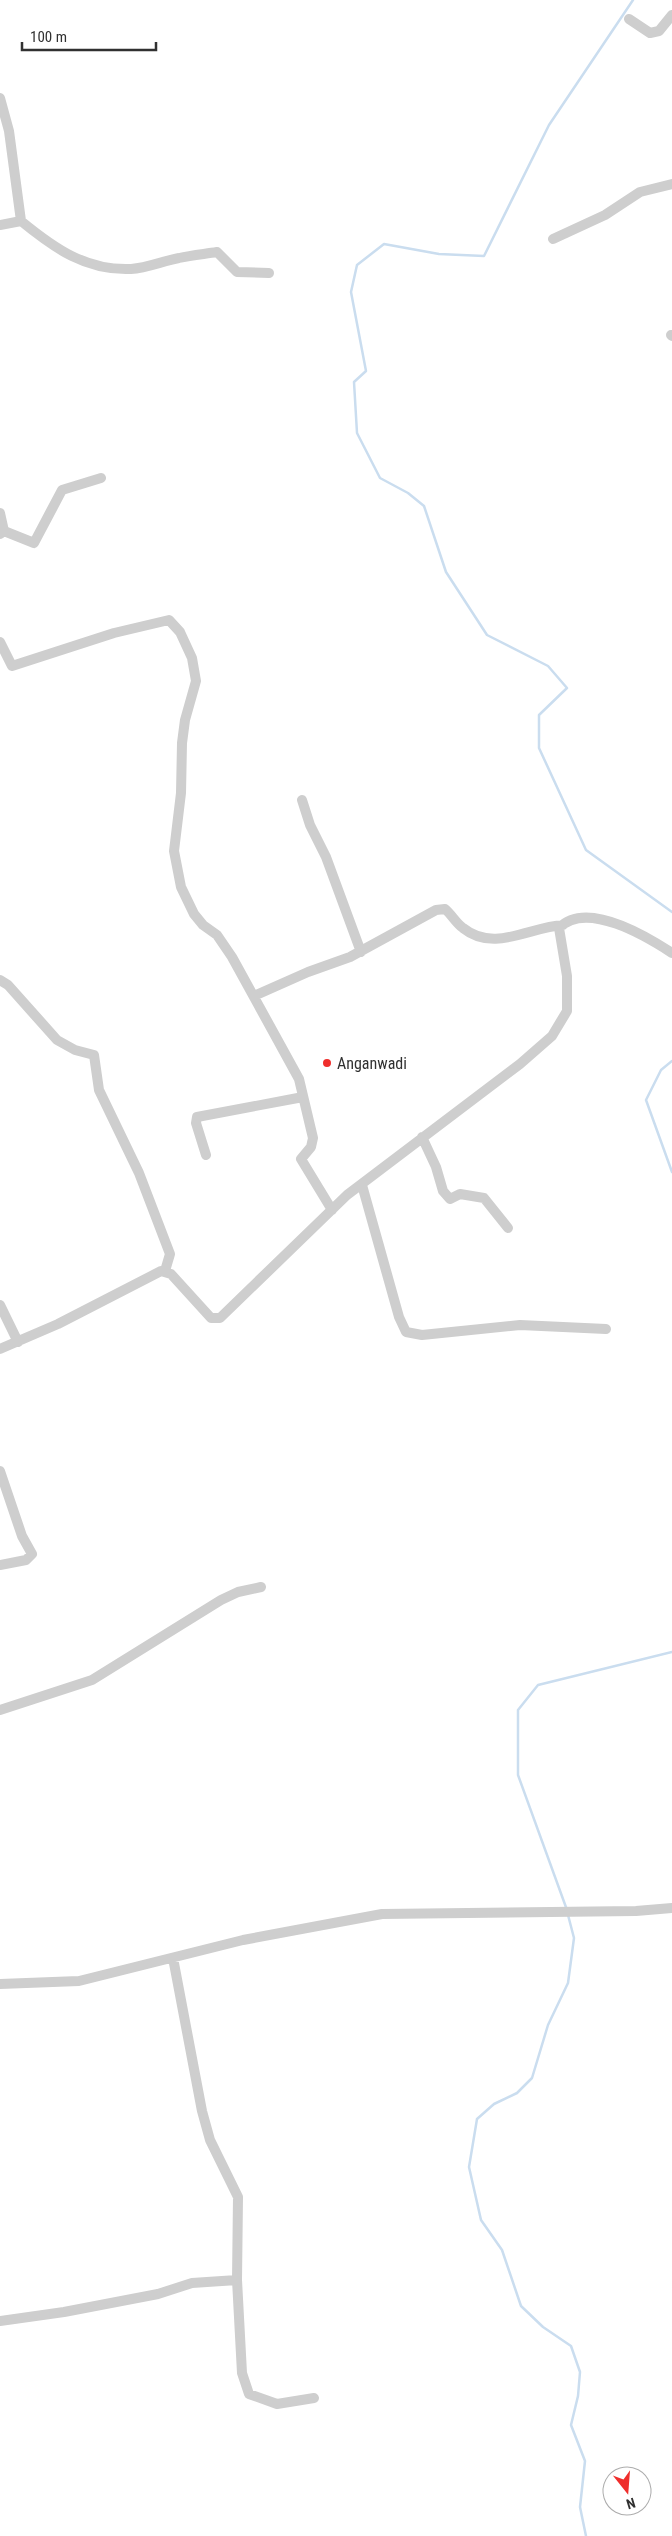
<svg xmlns="http://www.w3.org/2000/svg" width="672" height="2536" font-family="'Roboto Condensed',sans-serif">
<style>
.lines{fill:none;stroke-linecap:round;stroke-linejoin:round}
.stream{stroke:#caddef;stroke-width:2.5}
.minor{stroke:#cecece;stroke-width:10}
.poi-dot{fill:#ef2e2c;stroke:#fff;stroke-width:2}
.labels{text-anchor:middle;stroke-width:5;stroke-linejoin:round;paint-order:stroke}
.poi-label{font-size:16px;fill:#313131;stroke:#fff;text-anchor:start}
</style>
<rect width="100%" height="100%" fill="#fff"/>
<g class="lines">
<path class="stream" d="M633,0L549,125L484,256L439,254L384,244L357,265L351,292L366,371L354,382L357,433L380,478L408,493L424,506L446,572L487,635L548,666L567,688L539,715V748L586,850L672,912
M672,1061L661,1070L646,1100L672,1172
M567,1910L518,1775V1710L538,1685L672,1652
M568,1915L574,1938L568,1983L548,2025L532,2078L517,2093L494,2104L477,2119L469,2167L481,2220L502,2250L521,2306L543,2327L571,2346L580,2372L578,2396L571,2425L585,2461L580,2507L586,2536"/>
<path class="minor" d="M629,19L650,33L659,31L672,15
M0,98L9,131L21,221L0,225
M21,221C54,248 86,271 131,269C147,268 163,261 179,258C192,255 205,254 217,252L237,272L269,273
M553,239L605,215L640,192L672,184
M671,335L672,336
M0,513L4,531L0,534
M4,531L34,543L62,490L101,478
M0,642L12,666L114,633L169,620L180,632L192,658L196,681L185,720L182,743L181,793L174,851L181,887L194,914L203,925L217,935L232,957L299,1079L313,1138L311,1147L301,1159L332,1210
M302,800L310,825L326,857L361,952
M0,980L8,985L57,1040L75,1050L94,1055L99,1090L139,1173L170,1254L165,1271
M254,996L308,972L350,957L436,910L445,909C452,915 456,923 463,928C494,953 529,927 563,925
M422,1137L436,1167L443,1191L450,1199L460,1194L484,1198L508,1228
M206,1155L196,1123L197,1117L303,1097
M362,1185L399,1317L406,1332L422,1335L520,1325L606,1329
M0,1305L18,1342
M0,1349L58,1324L161,1271L171,1274L211,1318H220L347,1195L520,1064L552,1036L567,1011V976L559,928C586,900 646,936 672,953
M0,1471L22,1536L32,1554L26,1560L0,1565
M0,1710L92,1680L221,1600L238,1592L261,1587
M173,1958L202,2111L210,2140L238,2197L237,2280
M0,1984L79,1981L243,1940L382,1914L636,1911L672,1908
M0,2321L64,2312L158,2294L192,2283L237,2280L242,2373L249,2394L277,2404L314,2398"/>
</g>
<circle class="poi-dot" cx="327" cy="1063" r="5"/>
<g class="labels">
<g class="poi-label">
<text x="337" y="1069">Anganwadi</text>
</g>
</g>
<g transform="translate(627 2491) rotate(163)"><circle r="24" fill="#ffffff" stroke="#adadad"/>
<path d="M0-4L9 19L0 12L-9 19Z" fill="#ef2e2c"/>
<text y="-8" font-size="14" font-weight="bold" text-anchor="middle" fill="#313131">N</text>
</g>
<path d="M22 42v8h134v-8" fill="none" stroke="#313131" stroke-width="2.5"/>
<text x="30" y="42" font-size="15" fill="#313131" stroke="#ffffff" stroke-width="4" paint-order="stroke">100 m</text>
</svg>
